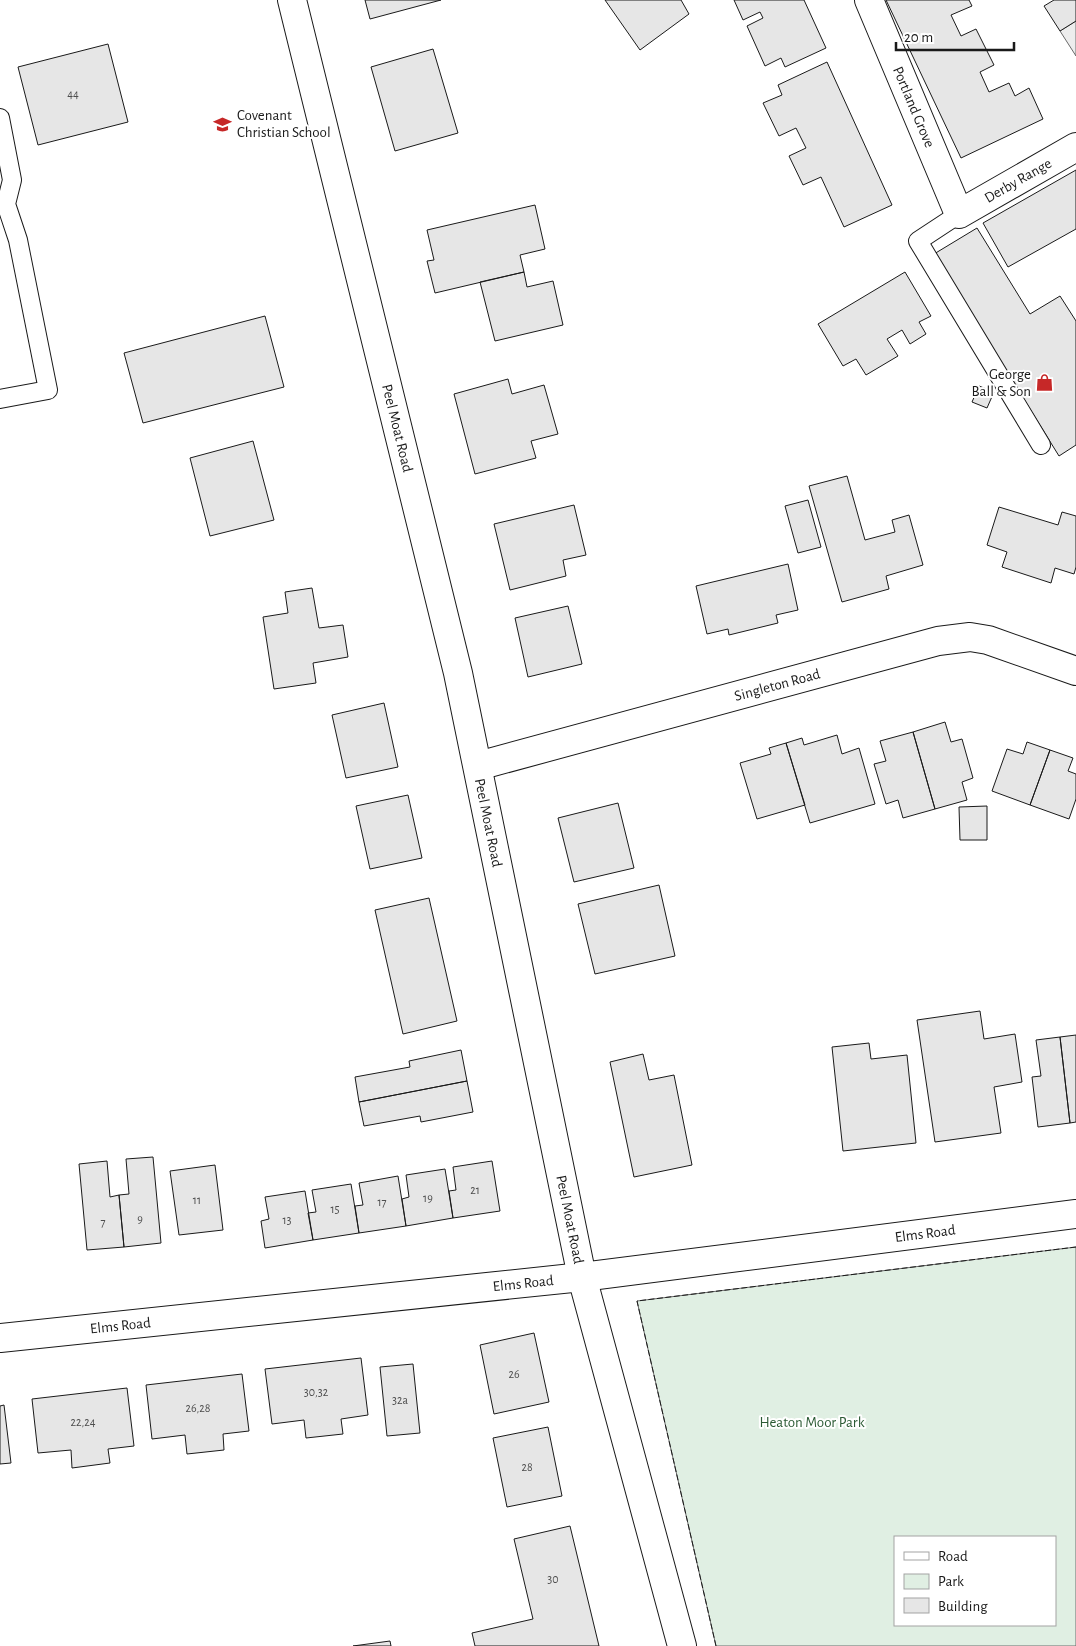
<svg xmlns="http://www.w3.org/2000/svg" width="1076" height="1646" font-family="'Alegreya Sans',sans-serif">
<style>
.green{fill:#e0efe3;stroke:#6a6a6a;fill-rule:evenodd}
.parking{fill:#ededed;stroke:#6a6a6a}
.building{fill:#e6e6e6;stroke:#1a1a1a}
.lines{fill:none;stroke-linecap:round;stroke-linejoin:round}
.service-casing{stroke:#1a1a1a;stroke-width:20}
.minor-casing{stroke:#1a1a1a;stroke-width:30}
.service{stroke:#fff;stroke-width:18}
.minor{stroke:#fff;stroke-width:28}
.fence{stroke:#1a1a1a;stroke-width:1;stroke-dasharray:6 2.5;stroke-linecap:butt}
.labels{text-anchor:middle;stroke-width:4;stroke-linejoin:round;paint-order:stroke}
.number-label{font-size:12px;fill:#4d4d4d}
.street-label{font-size:15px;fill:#1a1a1a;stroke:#fff}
.poi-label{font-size:15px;fill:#1a1a1a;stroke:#fff;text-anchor:start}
.park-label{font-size:15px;fill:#2b5a34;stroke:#fff}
</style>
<rect width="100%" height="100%" fill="#fff"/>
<path class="green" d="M1076,1247V1646H716L637,1301ZM895,1537H1055V1625H895Z"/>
<path class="parking" d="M1076,21V56L1060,31Z"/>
<path class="building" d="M365,0H441L370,19Z
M605,0H681L689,14L640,50Z
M734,0H804L826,48L785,67L781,58L765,66L747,26L763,18L760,12L743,20Z
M886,0H969L972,6L951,15L961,36L976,29L994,65L980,72L989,92L1009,83L1015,96L1029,88L1043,119L961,158Z
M1054,0H1076V21L1060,31L1044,6Z
M108,44L128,122L38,145L18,67Z
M433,49L458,133L395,151L371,67Z
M827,62L892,205L844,227L821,177L803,185L789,156L806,148L796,128L779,136L763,103L782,95L778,85Z
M1076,170V229L1008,267L983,223Z
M535,205L545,249L520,255L524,272L435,293L427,261L434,260L427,230Z
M977,228L1030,314L1060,296L1076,321V445L1059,456L934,254Z
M524,272L527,287L553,281L563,325L495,341L480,282Z
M905,272L931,316L919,322L926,334L910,344L902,330L887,339L898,356L866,375L856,359L843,366L818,324Z
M265,316L284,387L143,423L124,353Z
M508,379L512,394L544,385L558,434L531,441L536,458L475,474L454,394Z
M979,386L994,392L987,408L972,402Z
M253,441L274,520L210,536L190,458Z
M847,476L865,540L895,532L892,520L909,515L923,565L886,576L889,589L842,602L809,486Z
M808,500L821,547L798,553L785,506Z
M574,505L586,555L563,560L566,576L510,590L494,524Z
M999,507L1058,525L1062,512L1076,516V567L1074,574L1055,568L1051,583L1002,567L1007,552L987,545Z
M788,564L798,610L776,615L778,623L729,635L728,629L707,634L696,586Z
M312,588L319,628L343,625L348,657L313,663L316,683L274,689L263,617L288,613L285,592Z
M568,606L582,664L528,677L515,618Z
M384,703L398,767L346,778L332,715Z
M945,722L951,742L962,739L973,778L962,782L967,800L935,809L913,732Z
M913,732L935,809L903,818L898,800L886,804L874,764L886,761L880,741Z
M837,735L842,754L859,748L875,804L810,823L786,743L802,738L804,745Z
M1027,742L1050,750L1030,805L992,791L1007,749L1023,754Z
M786,743L805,805L757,819L740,763L771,754L769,748Z
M1050,750L1073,758L1068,771L1076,774V799L1069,819L1030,805Z
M408,795L422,858L370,869L356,806Z
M618,803L634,868L574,882L558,818Z
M987,806V840H960L959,807Z
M659,885L675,956L595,974L578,904Z
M429,898L457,1021L403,1034L375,910Z
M980,1011L984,1039L1015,1034L1022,1082L994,1087L1001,1133L935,1142L917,1020Z
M1076,1035V1122L1070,1123L1060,1037Z
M1060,1037L1070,1123L1038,1127L1032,1077L1041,1076L1036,1040Z
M869,1043L871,1059L907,1055L916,1143L843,1151L832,1047Z
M461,1050L467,1081L359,1102L355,1077L410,1067L409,1061Z
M643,1054L649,1080L674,1075L692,1165L634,1177L610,1062Z
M467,1081L473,1112L421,1122L420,1116L364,1126L359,1102Z
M153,1157L161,1243L124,1247L119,1195L129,1194L126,1159Z
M107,1161L110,1197L119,1195L124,1247L87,1250L79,1164Z
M492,1161L500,1211L453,1218L449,1191L456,1190L453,1167Z
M215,1165L223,1230L179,1235L170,1171Z
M445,1169L453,1218L406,1226L402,1199L409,1197L406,1175Z
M398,1176L406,1226L359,1233L355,1206L363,1205L359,1183Z
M351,1184L359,1233L313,1240L308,1213L316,1212L312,1190Z
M305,1191L313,1240L265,1248L261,1221L269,1219L265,1197Z
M534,1333L549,1402L494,1414L480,1345Z
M361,1358L368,1415L341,1419L343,1434L306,1438L304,1420L272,1424L265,1369Z
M413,1364L420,1433L387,1436L380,1367Z
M242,1374L249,1431L223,1434L224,1450L187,1454L185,1435L152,1439L146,1385Z
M127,1388L134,1446L108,1449L110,1463L72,1468L71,1450L38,1453L32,1399Z
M4,1405L11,1463L0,1464V1406Z
M548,1427L562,1496L507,1507L493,1438Z
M570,1526L599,1646H475L472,1633L533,1619L514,1539Z
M390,1641L391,1646H353Z"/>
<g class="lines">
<defs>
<path id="service" d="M0,118L12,180L6,204L18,240L48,390L0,399
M959,214L918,241L1041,445"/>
<g id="minor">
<path id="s1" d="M292,0L458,673L582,1277L682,1646"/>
<path id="s2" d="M869,0L959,214L1076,147"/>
<path id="s3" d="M478,766L938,641L970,637L988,640L1076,671"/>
<path id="s4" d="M0,1338L582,1277L1076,1214"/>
</g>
</defs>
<use href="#service" class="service-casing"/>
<use href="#minor" class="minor-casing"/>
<use href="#service" class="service"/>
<use href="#minor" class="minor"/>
<path class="fence" d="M716,1646L637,1301L1076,1247"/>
</g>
<defs>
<symbol id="school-bare" viewBox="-9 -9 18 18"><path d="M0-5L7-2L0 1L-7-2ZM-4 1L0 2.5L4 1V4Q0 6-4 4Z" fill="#c62828" stroke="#fff" stroke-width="2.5" paint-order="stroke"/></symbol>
<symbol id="shop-bare" viewBox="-9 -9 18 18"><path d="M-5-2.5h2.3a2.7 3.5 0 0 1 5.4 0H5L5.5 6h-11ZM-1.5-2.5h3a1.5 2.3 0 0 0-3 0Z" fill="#c62828" stroke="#fff" stroke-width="2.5" paint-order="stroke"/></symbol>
</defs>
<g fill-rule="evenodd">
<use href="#school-bare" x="210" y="112" width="25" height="25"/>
<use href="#shop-bare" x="1032" y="370" width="25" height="25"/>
</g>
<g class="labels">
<g class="number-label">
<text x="73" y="98">44</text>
<text x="475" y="1194">21</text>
<text x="428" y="1202">19</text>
<text x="197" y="1204">11</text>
<text x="382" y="1206">17</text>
<text x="335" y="1213">15</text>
<text x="140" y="1223">9</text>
<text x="287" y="1224">13</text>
<text x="103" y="1226">7</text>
<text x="514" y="1378">26</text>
<text x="316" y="1396">30,32</text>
<text x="400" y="1404">32a</text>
<text x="198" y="1412">26,28</text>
<text x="83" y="1426">22,24</text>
<text x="527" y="1471">28</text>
<text x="553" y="1583">30</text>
</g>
<g class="street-label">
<text dy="5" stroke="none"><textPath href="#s2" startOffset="116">Portland Grove</textPath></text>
<text dy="5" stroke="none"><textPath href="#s2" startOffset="300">Derby Range</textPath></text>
<text dy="5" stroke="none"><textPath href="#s1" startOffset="441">Peel Moat Road</textPath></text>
<text dy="5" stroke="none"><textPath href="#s3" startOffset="310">Singleton Road</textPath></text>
<text dy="5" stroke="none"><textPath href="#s1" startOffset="846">Peel Moat Road</textPath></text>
<text dy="5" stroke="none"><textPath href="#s1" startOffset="1251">Peel Moat Road</textPath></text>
<text dy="5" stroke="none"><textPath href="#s4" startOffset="931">Elms Road</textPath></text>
<text dy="5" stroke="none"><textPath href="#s4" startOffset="526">Elms Road</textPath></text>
<text dy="5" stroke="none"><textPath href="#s4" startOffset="121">Elms Road</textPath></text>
</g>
<g class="poi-label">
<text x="237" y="120">Covenant<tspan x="237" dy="17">Christian School</tspan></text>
<text x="1031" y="379" text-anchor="end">George<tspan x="1031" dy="17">Ball &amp; Son</tspan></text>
</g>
<g class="park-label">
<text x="812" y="1427">Heaton Moor Park</text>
</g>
</g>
<rect x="894" y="1536" width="162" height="90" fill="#ffffff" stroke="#a3a3a3"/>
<rect x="904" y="1552" width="25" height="8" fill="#ffffff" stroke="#a3a3a3"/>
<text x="938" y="1561" font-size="15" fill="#1a1a1a">Road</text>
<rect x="904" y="1574" width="25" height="15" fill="#e0efe3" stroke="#a3a3a3"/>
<text x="938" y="1586" font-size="15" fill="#1a1a1a">Park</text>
<rect x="904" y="1598" width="25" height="15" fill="#e6e6e6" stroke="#a3a3a3"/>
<text x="938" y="1611" font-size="15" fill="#1a1a1a">Building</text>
<path d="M896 42v8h118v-8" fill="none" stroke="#1a1a1a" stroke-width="2.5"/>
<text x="904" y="42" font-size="15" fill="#1a1a1a" stroke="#ffffff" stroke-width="4" paint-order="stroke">20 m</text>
</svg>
